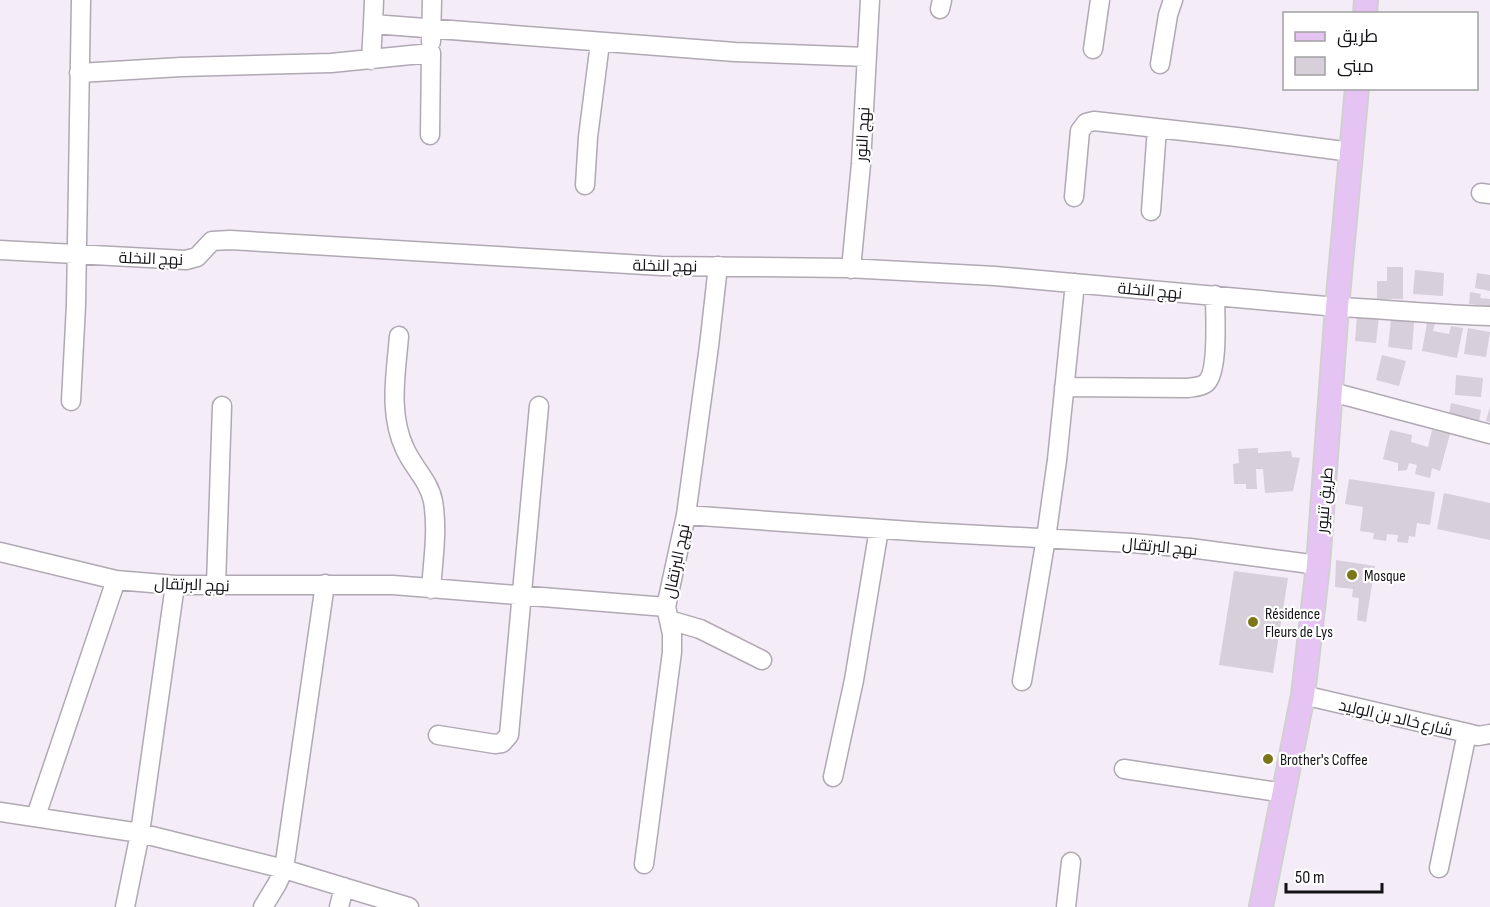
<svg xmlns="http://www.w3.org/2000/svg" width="1490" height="907" font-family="'Sofia Sans Condensed',Cairo,sans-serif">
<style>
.building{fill:#d7cfda}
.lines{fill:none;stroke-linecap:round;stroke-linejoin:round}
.minor-casing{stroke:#b0a8b3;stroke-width:21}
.major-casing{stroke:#d0d0d0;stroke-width:26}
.minor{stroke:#fff;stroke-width:18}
.major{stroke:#e5c4f4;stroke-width:22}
.poi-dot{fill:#7c761a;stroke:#fff;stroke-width:2}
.labels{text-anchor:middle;stroke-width:4.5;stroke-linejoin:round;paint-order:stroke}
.street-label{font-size:16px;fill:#141216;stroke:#fff}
.poi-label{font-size:16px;fill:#141216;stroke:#fff;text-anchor:start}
</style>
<rect width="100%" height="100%" fill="#f4ecf7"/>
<path class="building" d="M1387,267H1403V299H1377V281H1387Z
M1415,270L1444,273L1443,296L1413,294Z
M1477,273L1490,275V291L1475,288Z
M1470,292L1481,294L1480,298L1490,299V307L1469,304Z
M1357,315L1379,317L1376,343L1355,341Z
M1391,319L1414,322L1412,350L1388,347Z
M1427,323L1435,324L1433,331L1449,334L1451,326L1463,328L1457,358L1422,351Z
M1468,328L1490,332L1486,357L1464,354Z
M1382,355L1406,361L1399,386L1376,380Z
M1456,375L1483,378L1481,397L1455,395Z
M1451,403L1481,410L1479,422L1449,415Z
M1490,407V422L1486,421Z
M1390,430L1412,435L1411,442L1428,447L1432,430L1450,434L1440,471L1432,468L1430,478L1415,474L1417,465L1409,463L1407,470L1398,471V463L1383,459Z
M1258,448V453L1291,451L1292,457L1300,458L1293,491L1265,493L1263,469H1256L1257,489H1246V484H1234L1233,464L1239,463L1238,449Z
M1349,479L1435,492L1430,525L1417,523L1415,537L1409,536L1408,543L1397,542L1398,535L1387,534L1386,541L1373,539L1374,533L1360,531L1363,507L1345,504Z
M1444,493L1490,503V540L1437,529Z
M1336,560L1375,566L1366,622L1357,620L1359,598L1352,597L1353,589L1335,587Z
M1234,571L1288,578L1273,673L1219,665Z"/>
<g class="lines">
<defs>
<path id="minor" d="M374,0L373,24L735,52L866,57
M940,9L942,0
M431,42L432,0
M1093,49L1100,0
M371,60L373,24
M1160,64L1168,15L1173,0
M79,73L181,67L331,63L431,53L430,135
M585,185L588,137L600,43
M1481,193L1490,194
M1074,197L1080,131L1086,123L1094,121L1237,137L1351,152
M1151,211L1157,128
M0,250L186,260L197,257L212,241L230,240L661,266L847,268L995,276L1337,307C1388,309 1439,315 1490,316
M851,269L861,164L870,0
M399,336C396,374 388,413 405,449C413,467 429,481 433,501C438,530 433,560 431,589
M1064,387L1188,388C1194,387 1201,387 1206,383C1219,372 1215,313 1215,295
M1332,392L1490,434
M71,401L76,305L81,0
M686,515L709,346L718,266
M0,552L116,580L175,585H393L666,607L686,515L925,532L1132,543L1190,548L1318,565
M216,585L222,406
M669,620L700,629L762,660
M1022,681L1046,538L1057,460L1075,283
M1303,695L1467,733L1478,736L1490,734
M438,735L495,744L502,743L509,735L539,406
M1124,769L1284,793
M833,777L854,680L879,529
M0,812L140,833L284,869L409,907
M36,816L116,580
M644,864L672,652V634L666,607
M1439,868L1467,733
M125,907L140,833L175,585
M263,907L277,884L284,869L325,584
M339,907L344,887
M1066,907L1071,862"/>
<path id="major" d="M1365,14L1366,0
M1261,907L1303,695L1318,565L1337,307L1357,88"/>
</defs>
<use href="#minor" class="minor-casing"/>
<use href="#major" class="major-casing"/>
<use href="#minor" class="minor"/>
<use href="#major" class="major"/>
</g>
<g class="poi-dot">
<circle cx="1352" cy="575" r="6"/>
<circle cx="1253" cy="622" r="6"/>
<circle cx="1268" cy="759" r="6"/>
</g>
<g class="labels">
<g class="street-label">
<text transform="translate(862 134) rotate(-87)" y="6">نهج النور</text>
<text transform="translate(151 258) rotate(2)" y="6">نهج النخلة</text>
<text transform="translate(665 265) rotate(1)" y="6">نهج النخلة</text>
<text transform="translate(1150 290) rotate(5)" y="6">نهج النخلة</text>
<text transform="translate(1324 500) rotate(-85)" y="6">طريق تنيور</text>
<text transform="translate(1160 546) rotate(5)" y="6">نهج البرتقال</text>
<text transform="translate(676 561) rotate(-78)" y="6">نهج البرتقال</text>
<text transform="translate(192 584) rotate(2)" y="6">نهج البرتقال</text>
<text transform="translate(1396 717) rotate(13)" y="6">شارع خالد بن الوليد</text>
</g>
<g class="poi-label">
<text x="1364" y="581">Mosque</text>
<text x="1265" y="619">Résidence<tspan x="1265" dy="18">Fleurs de Lys</tspan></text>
<text x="1280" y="765">Brother's Coffee</text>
</g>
</g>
<rect x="1283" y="12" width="195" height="78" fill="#ffffff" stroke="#a1a0a2" stroke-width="1.5"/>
<rect x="1295" y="32" width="30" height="9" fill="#e5c4f4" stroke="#a1a0a2" stroke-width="1.5"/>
<text x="1337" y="42" font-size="18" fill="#141216">طريق</text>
<rect x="1295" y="57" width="30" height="18" fill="#d7cfda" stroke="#a1a0a2" stroke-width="1.5"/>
<text x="1337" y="72" font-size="18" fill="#141216">مبنى</text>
<path d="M1286 883v9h96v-9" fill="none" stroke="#141216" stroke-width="3"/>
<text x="1295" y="883" font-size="18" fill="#141216" stroke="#ffffff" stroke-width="4.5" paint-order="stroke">50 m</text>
</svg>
